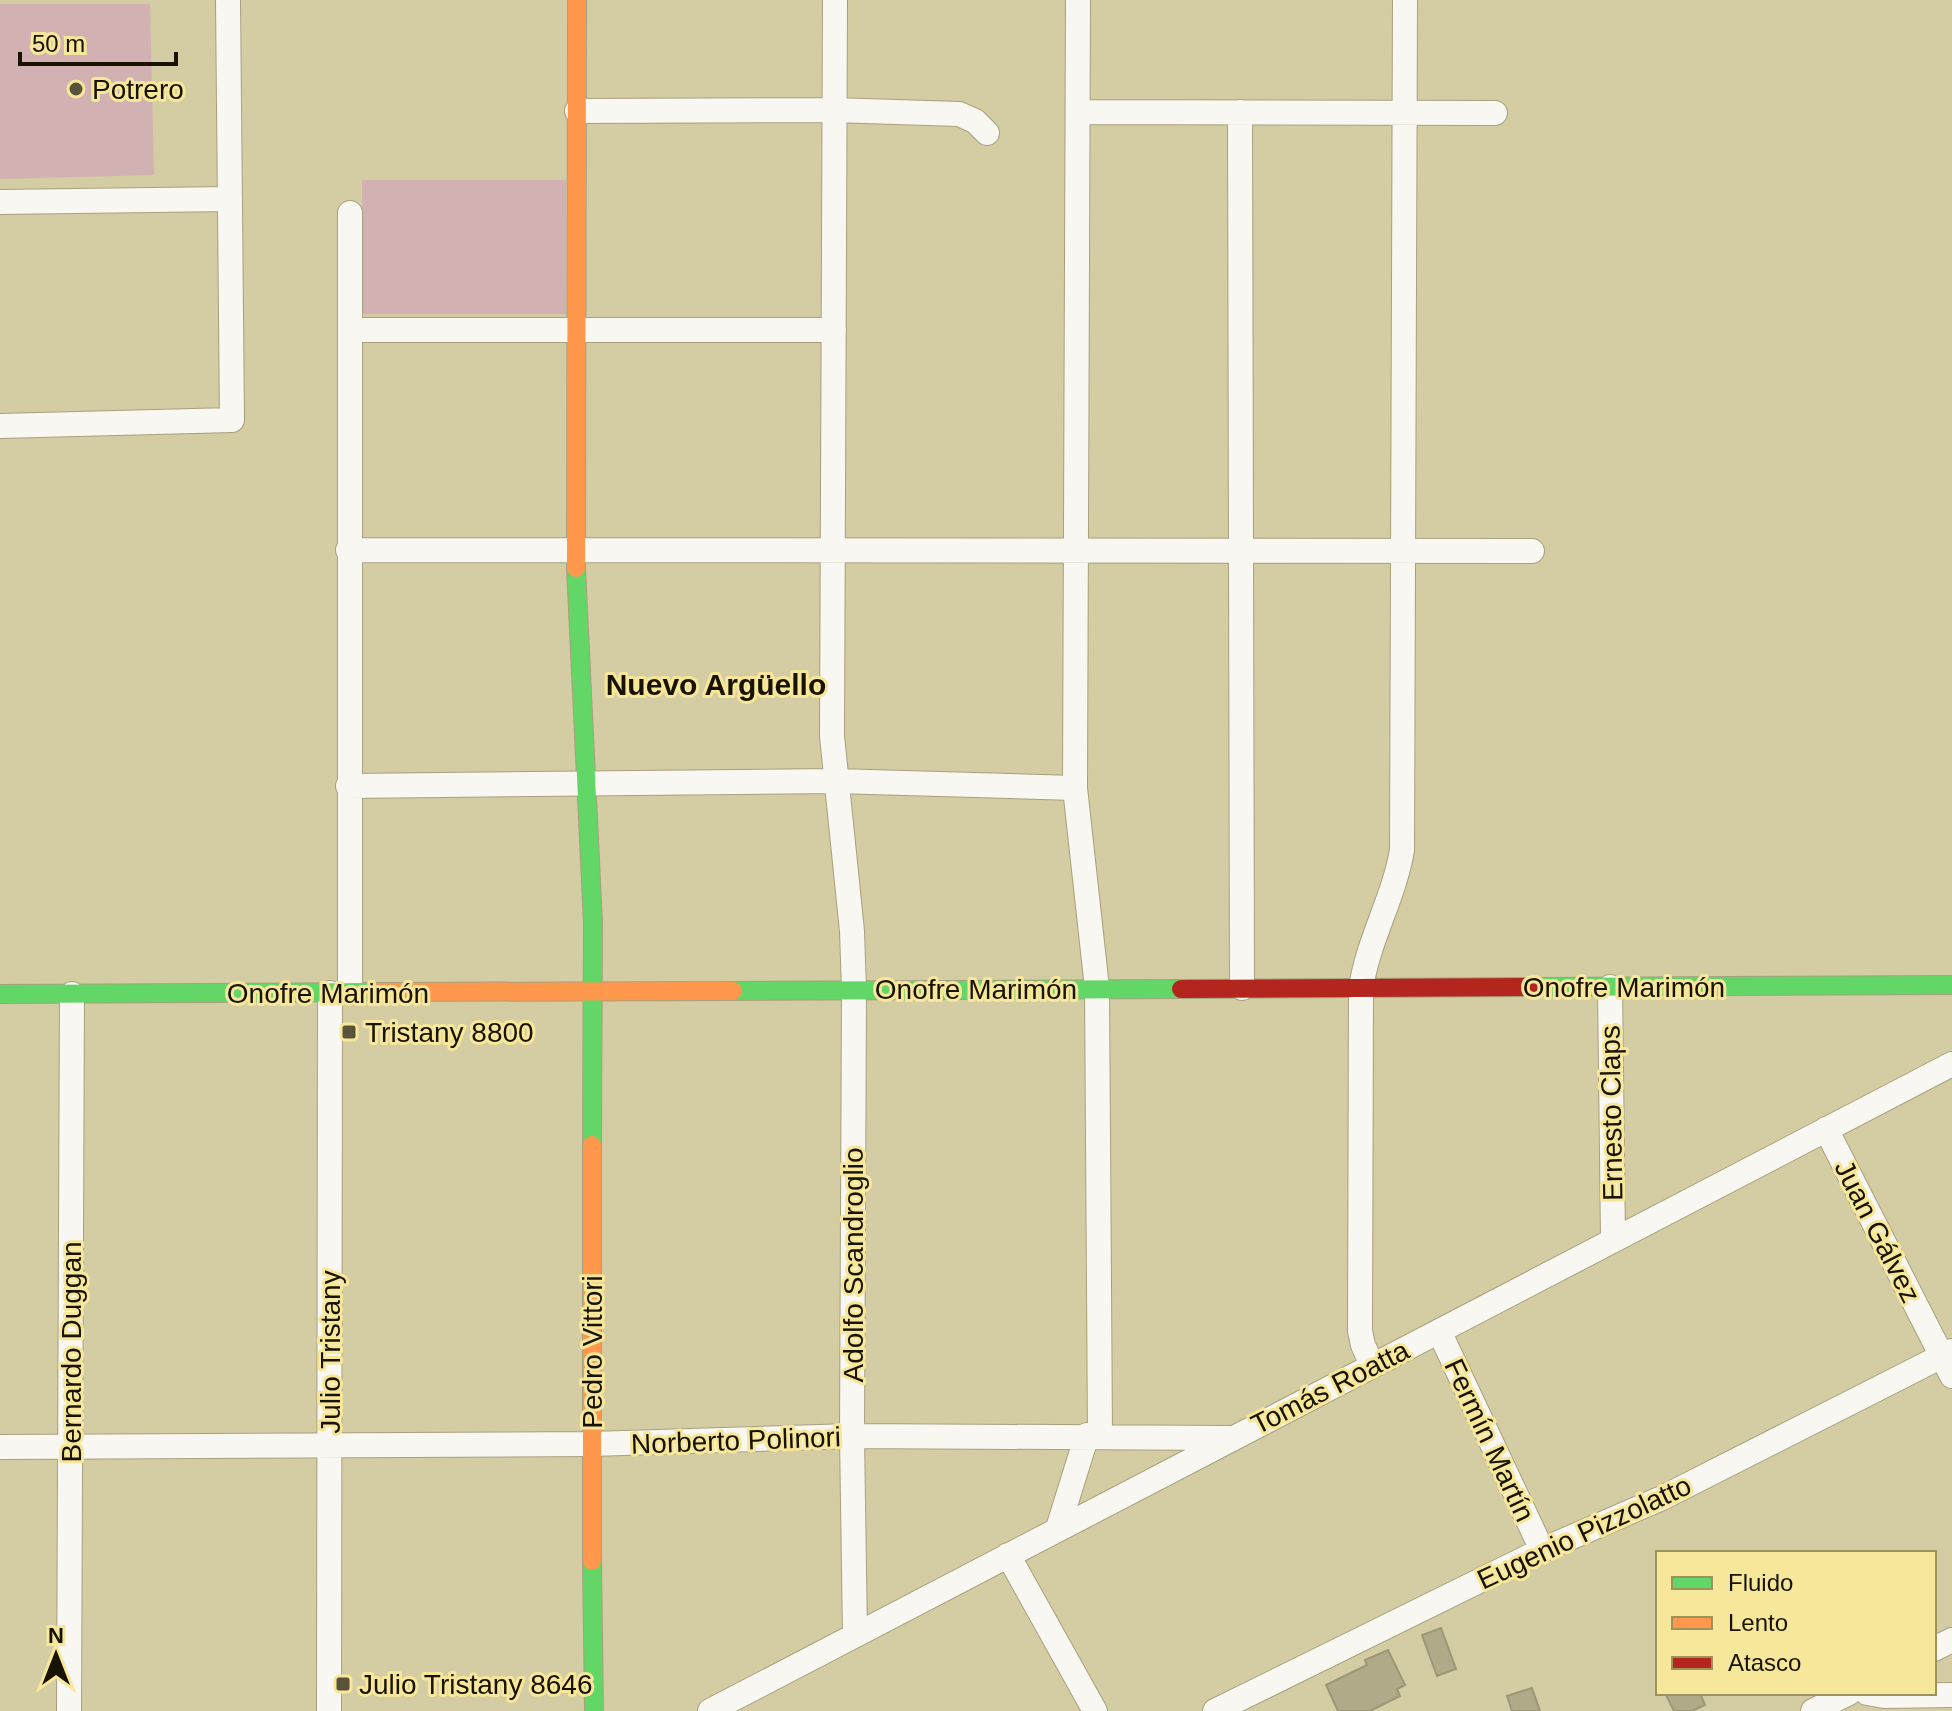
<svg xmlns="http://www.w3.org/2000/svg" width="1952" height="1711" font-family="Arial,sans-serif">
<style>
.green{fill:#d1b1b1}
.building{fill:#b1aa88;stroke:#9c9775;stroke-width:2}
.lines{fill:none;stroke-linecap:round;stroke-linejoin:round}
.street-casing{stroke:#a7a17f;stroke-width:26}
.fast-casing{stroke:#a7a17f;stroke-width:20}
.slow-casing{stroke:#a7a17f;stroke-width:20}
.jam-casing{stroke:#a7a17f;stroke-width:20}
.street{stroke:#f9f7f1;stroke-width:24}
.fast{stroke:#63d668;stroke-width:18}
.slow{stroke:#ff974d;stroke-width:18}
.jam{stroke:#b3261e;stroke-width:18}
.poi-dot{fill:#595439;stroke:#f7e79a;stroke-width:3}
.labels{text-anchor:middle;stroke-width:6;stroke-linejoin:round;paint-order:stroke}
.poi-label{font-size:28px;fill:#171300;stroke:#f7e79a;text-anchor:start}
.street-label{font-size:28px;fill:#171300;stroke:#f7e79a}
.neighbourhood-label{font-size:30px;font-weight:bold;fill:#171300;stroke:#f7e79a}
</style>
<rect width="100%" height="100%" fill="#d4cca2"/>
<path class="green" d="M0,4H150L154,175L0,179Z
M362,180H566V314H362Z"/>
<path class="building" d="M1441,1628L1456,1669L1437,1676L1422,1635Z
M1388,1650L1405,1685L1397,1689L1400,1696L1370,1711H1338L1326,1685L1367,1665L1365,1660Z
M1532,1688L1540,1711H1512L1507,1696Z
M1665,1693H1700L1705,1705L1692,1711H1674Z"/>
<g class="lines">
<defs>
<path id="street" d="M835,0L832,736L852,931L854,990L852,1436L855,1635
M1078,0L1075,788L1097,988L1100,1435
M577,111L833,110L959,114L975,121L987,133
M1080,112L1495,113
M1240,112L1242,988
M0,202L230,199
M351,330H834
M0,426L232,420L228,0
M348,550L1532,551
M348,786L835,781L1075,788
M1610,987L1613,1240
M350,993V213
M1826,1129L1952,1376
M1439,1331L1542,1550
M1372,1365L1363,1345L1360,1331L1361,988C1368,940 1394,898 1402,850L1405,0
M0,1447L591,1444L852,1436L1229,1438
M1058,1528L1087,1435
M1008,1555L1095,1711
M1934,1649L1952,1640
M1867,1693L1884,1696L1952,1695
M69,1711L72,994
M329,1711L330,993
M710,1711L1952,1064
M1215,1711L1542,1550L1662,1498L1952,1351
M1813,1711L1849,1693"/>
<path id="fast" d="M576,568L593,923L592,1145
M1533,987L1952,985
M733,991L1181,989
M0,994L374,992
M592,1561L594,1711"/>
<path id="slow" d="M576,568L577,0
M374,992L733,991
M592,1145V1561"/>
<path id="jam" d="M1181,989L1533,987"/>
</defs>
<use href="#street" class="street-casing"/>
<use href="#fast" class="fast-casing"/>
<use href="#slow" class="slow-casing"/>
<use href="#jam" class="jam-casing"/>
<use href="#street" class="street"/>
<use href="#fast" class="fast"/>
<use href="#slow" class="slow"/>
<use href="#jam" class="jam"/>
</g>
<g class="poi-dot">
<circle cx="76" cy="89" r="8"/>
<rect x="341" y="1024" width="16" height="16" rx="4"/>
<rect x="335" y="1676" width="16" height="16" rx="4"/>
</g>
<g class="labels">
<g class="poi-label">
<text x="92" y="99">Potrero</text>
<text x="365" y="1042">Tristany 8800</text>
<text x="359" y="1694">Julio Tristany 8646</text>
</g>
<g class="street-label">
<text x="1624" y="997">Onofre Marimón</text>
<text x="976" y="999">Onofre Marimón</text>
<text x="328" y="1003">Onofre Marimón</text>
<text transform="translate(1611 1113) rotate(-91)" y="10">Ernesto Claps</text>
<text transform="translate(1878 1231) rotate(63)" y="10">Juan Gálvez</text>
<text transform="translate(853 1265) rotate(-90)" y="10">Adolfo Scandroglio</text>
<text transform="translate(71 1352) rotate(-90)" y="10">Bernardo Duggan</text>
<text transform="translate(330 1352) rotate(-90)" y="10">Julio Tristany</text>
<text transform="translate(592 1352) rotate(-90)" y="10">Pedro Vittori</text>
<text transform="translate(1330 1387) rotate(-27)" y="10">Tomás Roatta</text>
<text transform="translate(736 1440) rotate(-2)" y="10">Norberto Polinori</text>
<text transform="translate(1490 1440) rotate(65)" y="10">Fermín Martín</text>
<text transform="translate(1584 1532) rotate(-25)" y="10">Eugenio Pizzolatto</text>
</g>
<g class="neighbourhood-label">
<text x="716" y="695">Nuevo Argüello</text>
</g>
</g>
<rect x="1656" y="1551" width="280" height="144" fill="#f7e79a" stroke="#9d925c" stroke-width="2"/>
<rect x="1672" y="1577" width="40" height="12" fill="#63d668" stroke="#9d925c" stroke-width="2"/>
<text x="1728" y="1591" font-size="24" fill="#171300">Fluido</text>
<rect x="1672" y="1617" width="40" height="12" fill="#ff974d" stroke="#9d925c" stroke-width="2"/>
<text x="1728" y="1631" font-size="24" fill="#171300">Lento</text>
<rect x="1672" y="1657" width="40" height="12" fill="#b3261e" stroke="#9d925c" stroke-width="2"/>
<text x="1728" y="1671" font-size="24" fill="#171300">Atasco</text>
<g transform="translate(56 1655)" stroke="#f7e79a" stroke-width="6" paint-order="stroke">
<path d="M0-6L14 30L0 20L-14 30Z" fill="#171300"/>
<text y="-12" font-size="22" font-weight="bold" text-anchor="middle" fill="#171300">N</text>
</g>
<path d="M20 52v12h156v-12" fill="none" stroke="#171300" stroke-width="4"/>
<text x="32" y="52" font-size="24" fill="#171300" stroke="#f7e79a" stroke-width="6" paint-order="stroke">50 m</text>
</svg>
